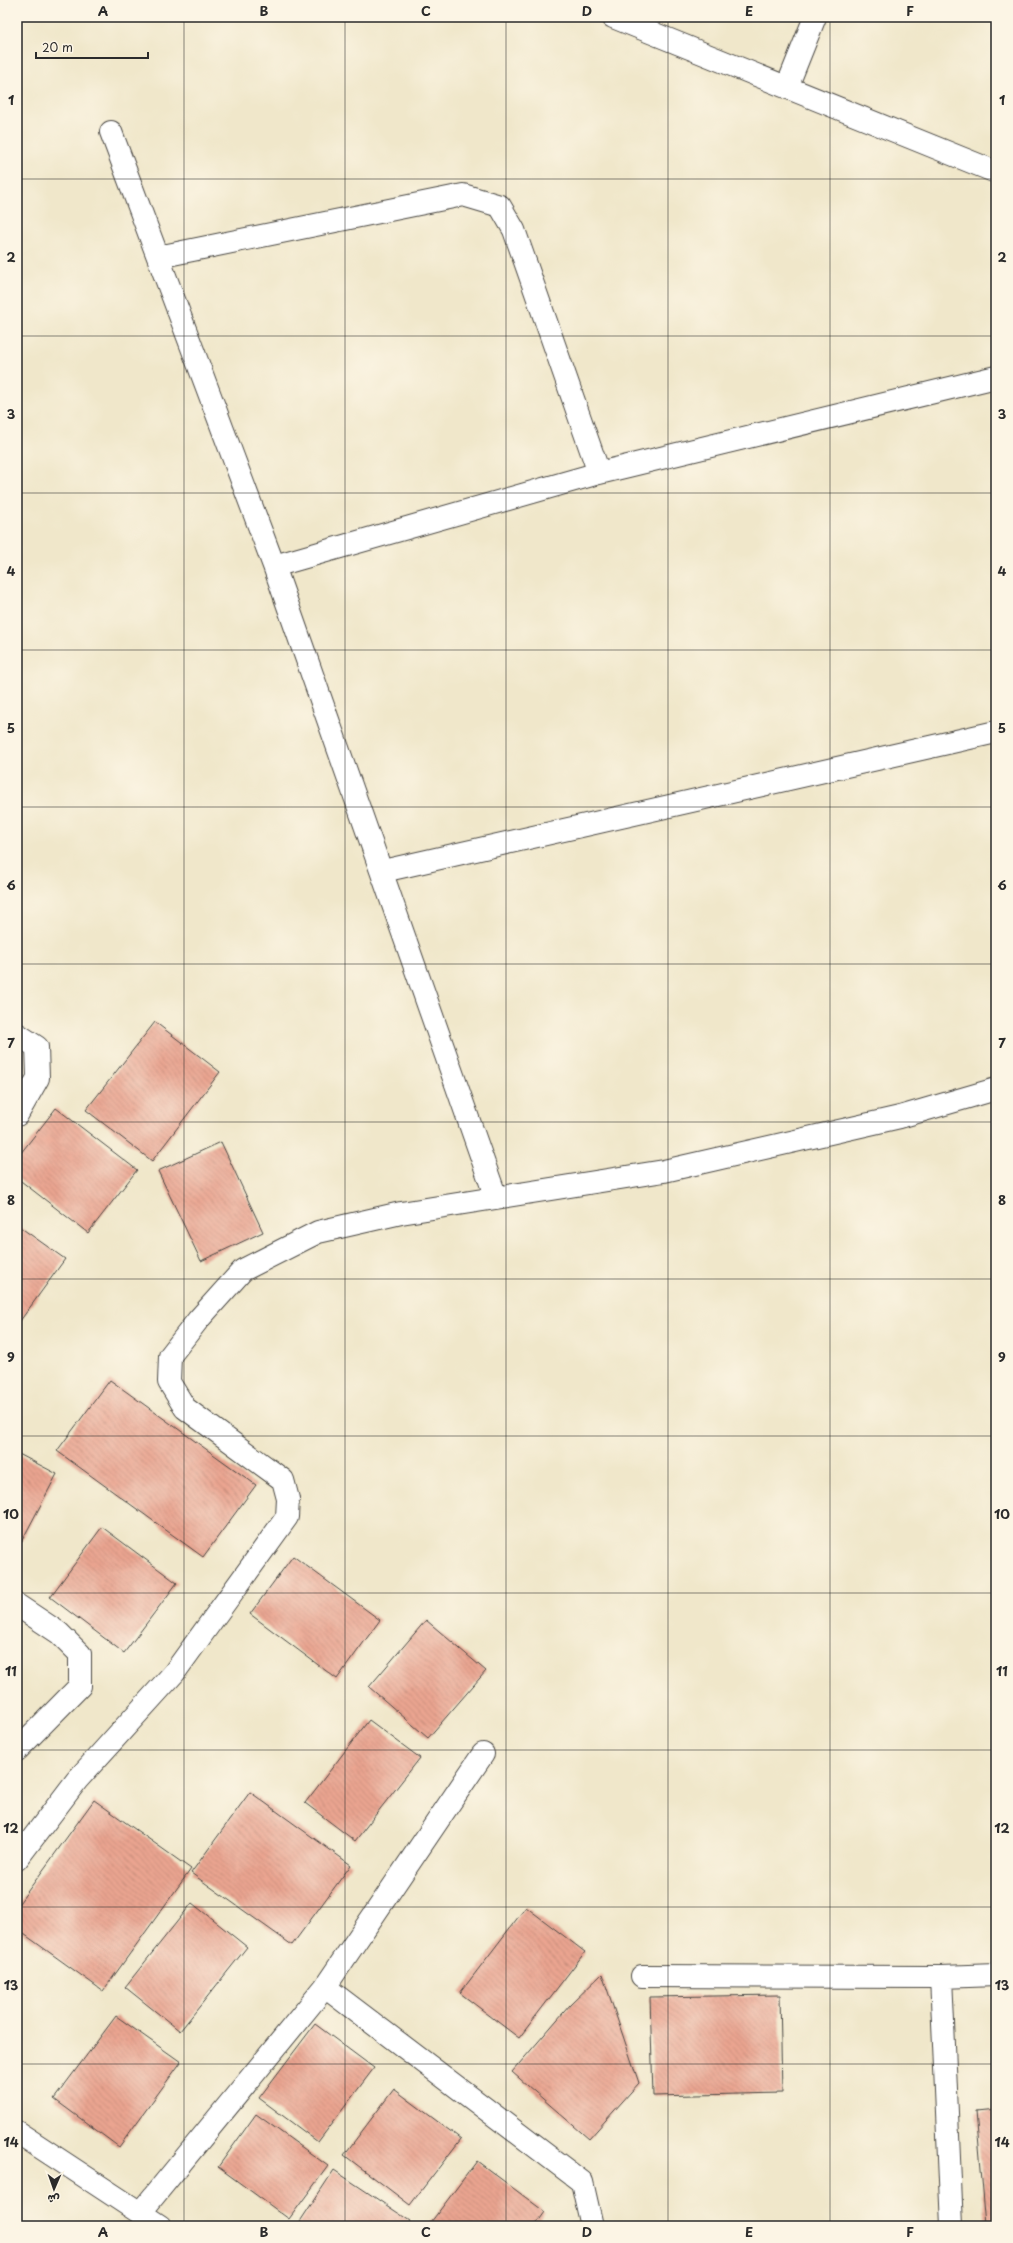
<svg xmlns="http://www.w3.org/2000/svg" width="1013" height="2243" font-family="'Playpen Sans','Playpen Sans Arabic',sans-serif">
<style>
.building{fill:url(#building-back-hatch)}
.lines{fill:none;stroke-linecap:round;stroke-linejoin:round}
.minor-casing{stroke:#494743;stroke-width:24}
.minor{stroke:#fff;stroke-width:22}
.grid{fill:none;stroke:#2b2b2b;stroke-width:1;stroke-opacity:0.55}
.neatline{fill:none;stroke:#2b2b2b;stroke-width:1.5}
.grid-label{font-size:13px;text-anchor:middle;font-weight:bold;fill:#2b2b2b}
</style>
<defs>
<pattern id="building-back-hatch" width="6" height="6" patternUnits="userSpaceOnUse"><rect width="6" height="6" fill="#eaa490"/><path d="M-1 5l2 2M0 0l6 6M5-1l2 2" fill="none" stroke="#be8676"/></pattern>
</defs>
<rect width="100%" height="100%" fill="#fcf5e5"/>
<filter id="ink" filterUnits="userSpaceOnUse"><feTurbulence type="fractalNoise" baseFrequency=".025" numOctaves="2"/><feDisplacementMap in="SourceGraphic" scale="8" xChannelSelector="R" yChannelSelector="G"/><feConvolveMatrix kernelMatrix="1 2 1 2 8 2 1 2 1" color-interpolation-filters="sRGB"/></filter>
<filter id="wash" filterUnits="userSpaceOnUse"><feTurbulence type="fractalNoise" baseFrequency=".012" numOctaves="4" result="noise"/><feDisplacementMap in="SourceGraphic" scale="16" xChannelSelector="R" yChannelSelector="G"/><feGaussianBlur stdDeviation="0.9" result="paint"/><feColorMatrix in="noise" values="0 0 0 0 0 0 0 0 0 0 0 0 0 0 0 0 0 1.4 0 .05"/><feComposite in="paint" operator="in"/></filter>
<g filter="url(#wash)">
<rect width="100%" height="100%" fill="#f0e7ca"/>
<g id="blocks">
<path class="building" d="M155,1022L220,1072L152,1161L86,1110Z
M56,1108L137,1170L88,1233L17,1178V1158Z
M221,1142L263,1232L201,1261L158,1171Z
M17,1225L65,1259L20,1321L17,1319Z
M110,1380L256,1485L203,1557L57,1451Z
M17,1453L57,1474L17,1550Z
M102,1527L177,1583L124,1653L50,1597Z
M293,1556L380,1620L337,1679L250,1614Z
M426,1620L486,1671L428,1738L369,1687Z
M369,1720L420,1758L355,1841L305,1803Z
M250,1792L351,1865L292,1945L191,1873Z
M94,1800L191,1869L103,1991L17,1929V1906Z
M192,1903L247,1947L180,2031L125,1987Z
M526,1907L585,1952L519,2038L460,1993Z
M602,1974L639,2083L589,2139L512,2072L570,2005Z
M780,1995L782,2093L653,2096L650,1997Z
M116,2016L181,2062L119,2147L54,2099Z
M315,2024L374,2068L318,2142L259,2098Z
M394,2089L461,2139L410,2205L344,2155Z
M996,2110V2226H986L976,2112Z
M256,2114L328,2166L289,2219L218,2167Z
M477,2161L545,2212L535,2226H428Z
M334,2170L410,2221L407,2226H297Z"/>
</g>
</g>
<g filter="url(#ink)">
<use href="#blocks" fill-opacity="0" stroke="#494743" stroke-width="1"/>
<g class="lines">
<defs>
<path id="minor" d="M613,17L996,172
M787,87L815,17
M111,132L274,566L496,1198
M158,257L463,195L500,206L514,230L599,473
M274,566L599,473L996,377
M383,871L996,732
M17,1034L37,1047L38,1078L17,1115
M17,1605L59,1633L80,1654V1686L17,1750
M17,1859L77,1780L174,1673L287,1517L288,1499L283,1480L185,1408L169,1382L170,1356L198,1320L243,1270L318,1232L401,1213L664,1171L900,1117L996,1089
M642,1976L941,1977L996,1975
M941,1977L952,2226
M325,1987L582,2182L592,2226
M17,2132L160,2226
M140,2213L325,1987L483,1754"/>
</defs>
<use href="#minor" class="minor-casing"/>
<use href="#minor" class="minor"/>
</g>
</g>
<path class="grid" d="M184,17V2226M345,17V2226M506,17V2226M668,17V2226M830,17V2226M17,179H996M17,336H996M17,493H996M17,650H996M17,807H996M17,964H996M17,1122H996M17,1279H996M17,1436H996M17,1593H996M17,1750H996M17,1907H996M17,2064H996"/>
<rect width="1013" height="2243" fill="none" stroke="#fcf5e5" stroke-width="44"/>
<g transform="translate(54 2189) rotate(182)" stroke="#fcf5e5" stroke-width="3" paint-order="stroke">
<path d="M0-3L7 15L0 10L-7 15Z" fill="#2b2b2b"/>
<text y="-6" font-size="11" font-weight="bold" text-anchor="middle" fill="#2b2b2b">ش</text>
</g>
<path d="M36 52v6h112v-6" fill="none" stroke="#2b2b2b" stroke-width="2"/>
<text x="42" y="52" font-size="12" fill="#2b2b2b" stroke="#fcf5e5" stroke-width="3" paint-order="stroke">20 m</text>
<rect x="22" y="22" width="969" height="2199" class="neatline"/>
<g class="grid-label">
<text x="103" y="16">A</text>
<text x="264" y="16">B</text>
<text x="426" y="16">C</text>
<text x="587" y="16">D</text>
<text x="749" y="16">E</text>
<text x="910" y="16">F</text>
<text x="11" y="105">1</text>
<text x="1002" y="105">1</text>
<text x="11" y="262">2</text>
<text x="1002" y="262">2</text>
<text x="11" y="419">3</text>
<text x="1002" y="419">3</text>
<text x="11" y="576">4</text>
<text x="1002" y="576">4</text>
<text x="11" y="733">5</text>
<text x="1002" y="733">5</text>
<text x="11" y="890">6</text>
<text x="1002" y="890">6</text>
<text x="11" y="1048">7</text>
<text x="1002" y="1048">7</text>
<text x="11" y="1205">8</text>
<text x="1002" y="1205">8</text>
<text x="11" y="1362">9</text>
<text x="1002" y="1362">9</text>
<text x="11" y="1519">10</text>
<text x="1002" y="1519">10</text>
<text x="11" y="1676">11</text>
<text x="1002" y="1676">11</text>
<text x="11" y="1833">12</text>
<text x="1002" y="1833">12</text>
<text x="11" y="1990">13</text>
<text x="1002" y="1990">13</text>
<text x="11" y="2147">14</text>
<text x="1002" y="2147">14</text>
<text x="103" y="2237">A</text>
<text x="264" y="2237">B</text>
<text x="426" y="2237">C</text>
<text x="587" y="2237">D</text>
<text x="749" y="2237">E</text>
<text x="910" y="2237">F</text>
</g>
</svg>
